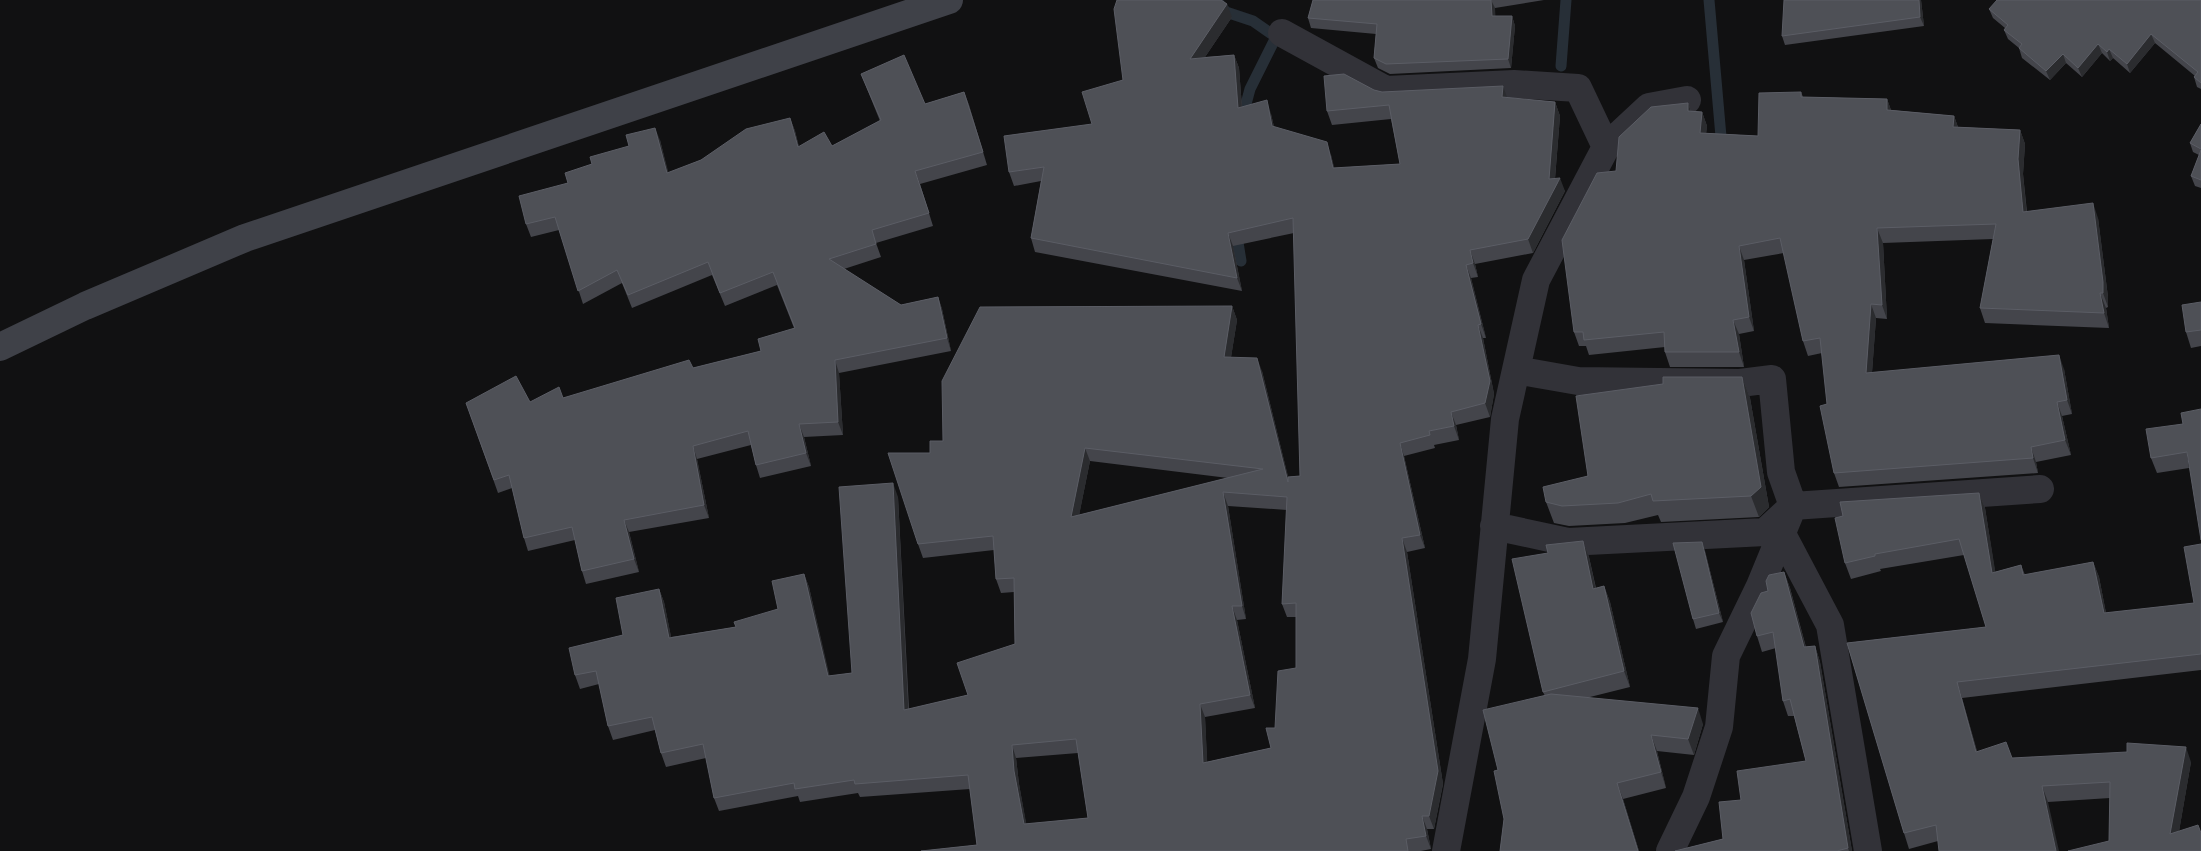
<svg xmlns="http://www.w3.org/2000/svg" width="2201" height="851" font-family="'Open Sans',sans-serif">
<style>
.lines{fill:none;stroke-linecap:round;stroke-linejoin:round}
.stream{stroke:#272f37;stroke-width:11}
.street{stroke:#323238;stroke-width:28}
.secondary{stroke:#3f4148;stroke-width:28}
.wall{fill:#44454b;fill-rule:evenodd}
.shaded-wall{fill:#2b2c2f}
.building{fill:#4e5056;stroke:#5b5d65;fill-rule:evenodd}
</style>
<rect width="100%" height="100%" fill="#111112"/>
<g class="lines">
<path class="stream" d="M1216,0L1226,12L1253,21L1276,37L1250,89L1242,119
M1709,0L1722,148
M1561,66L1566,0
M1236,230L1241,261"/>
<path class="street" d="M1282,33L1386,90L1514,84L1578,88L1606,147
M1516,370L1578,381L1740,383L1772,379L1781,472L1793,506L1760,586L1726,656L1719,727L1696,797L1670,851
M1494,526L1568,542L1765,532L1793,506L2040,489
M1782,534L1830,625L1868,851
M1446,851L1482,659L1505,419L1536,280L1606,147L1649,107L1687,100"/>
<path class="secondary" d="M0,347L85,306L245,238L949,0"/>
</g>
<path class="wall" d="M1313,0H1544L1495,8V16H1512L1515,26L1511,68L1390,74L1378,68L1374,58L1376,34L1311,28L1308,18Z
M1921,0L1924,26L1785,45L1782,36Z
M2201,0V89L2197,87L2194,77L2195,76L2155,43L2130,73L2113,58L2110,61L2102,53L2082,77L2066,63L2050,80L2022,58L2019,48L2008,39L2004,30L2005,28L1993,18L1989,9Z
M1232,17L1205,57L1234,55L1239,68L1242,107L1271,114L1274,127L1331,155L1334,168L1400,164L1391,119L1332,125L1327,111L1374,90L1382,92L1507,98L1555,102L1560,116L1555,179L1565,191L1533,253L1475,264L1478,277L1471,278L1486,338H1483L1494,394L1490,417L1456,425L1459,440L1434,445L1435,448L1404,456L1425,548L1407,552L1443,784L1434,829H1427L1431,849L1421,851H921L977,845L970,789L860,797L858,793L800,802L798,796L719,811L714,798L706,758L666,767L661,753L655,730L613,740L608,726L599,684L580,689L575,675L623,635L659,589L664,602L671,637L736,627L778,609L804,574L809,587L829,676L852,673L898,497L909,709L968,695L1015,644L1014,592L1001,593L996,579L994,550L923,558L918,544L930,453L943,441L1232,306L1237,320L1231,357L1262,371L1288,477L1300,476L1294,233L1233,246L1242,291L1035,252L1031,238L1041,181L1014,186L1009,172L1092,124L1123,80ZM1090,461L1228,478L1079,515ZM1228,506L1287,510L1282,604L1287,617H1296V668L1275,728L1271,748L1207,762L1205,717L1255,708L1237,620L1246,619ZM1078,753L1088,818L1026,824L1019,784L1016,758Z
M861,74L925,104L964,92L969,105L987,165L920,184L933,226L876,243L881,257L844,269L901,305L938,297L942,309L951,351L839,373L843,435L804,437L811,466L760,478L756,465L751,445L697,459L709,518L629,532L639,572L586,584L582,571L575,540L528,551L524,538L512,488L498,493L466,403L530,402L563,398L693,368L761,351L794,328L777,285L725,306L712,275L632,308L622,283L583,304L559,230L531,237L526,224L568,183L660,140L668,173L701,160L790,118L795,131L799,147L832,146L880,121Z
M1801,92L1803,97L1887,99L1891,110L1954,116L1958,127L2020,130L2025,144L2023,174L2027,212L2098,218L2108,297V307L2106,308L2109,328L1985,323L1980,308L1993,239L1883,243L1887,319L1876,318L1872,372L2064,369L2072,414L2062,416L2071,455L2036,462L2038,473L1839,487L1834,473L1822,353L1808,356L1803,341L1784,253L1744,260L1754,331L1739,334L1744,367H1670L1665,352V347L1589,355L1586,346H1579L1574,332L1616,171L1688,103L1691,111L1702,112L1707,126L1706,133L1758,136Z
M2201,124V188L2195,186L2191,176L2199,155L2193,152L2190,143Z
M2201,302V346L2191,348L2186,332Z
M1742,377L1750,398L1769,507L1759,517L1661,522L1658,515L1625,523L1569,526L1554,523L1546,502Z
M2183,424L2189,468L2157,473L2151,458Z
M1979,493L1985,508L1995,572L2021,565L2025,575L2093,562L2099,577L2106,613L2194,603L2201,544V670L1962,698L1977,751L2012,758L2191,762L2179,831L2201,832L2109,841L2110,798L2048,802L1938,841L1909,849L1904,833L1847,643L1986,627L1964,555L1880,569L1881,571L1851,579L1845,563Z
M1583,541L1589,557L1596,588L1604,586L1610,602L1630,687L1586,698L1703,724L1694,755L1657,751L1666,788L1623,799L1639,851H1500L1504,819L1498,770L1545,696L1543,692L1548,553Z
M1705,551L1723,622L1696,629L1693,619Z
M1784,572L1790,588L1806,647L1815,646L1820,662L1852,851H1675L1723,839L1741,800L1806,761L1794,716H1788L1783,701L1776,648L1762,652L1757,636L1768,591Z"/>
<path class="shaded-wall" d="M1491,0L1495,8L1496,25L1492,16Z
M1919,0H1921L1924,26L1920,17Z
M1227,4L1232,17L1195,72L1190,59Z
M1512,16L1515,26L1511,68L1508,59Z
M2151,34L2155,43L2130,73L2127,64Z
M2098,44L2102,53L2082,77L2078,68Z
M2109,49L2113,58L2110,61L2107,52Z
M2063,54L2066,63L2050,80L2046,71Z
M1234,55L1239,68L1243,121L1238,108Z
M1503,86L1508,100L1502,97Z
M964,92L969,105L987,165L983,152Z
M1887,99L1892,113L1887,110Z
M1267,100L1271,114L1277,139L1272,126Z
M1555,102L1560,116L1554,190L1560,178L1565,191L1533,253L1528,239L1549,179Z
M1688,103L1693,117L1688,111Z
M1702,112L1707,126L1705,147L1700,133Z
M1954,116L1959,130L1953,127Z
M790,118L795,131L802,160L798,147Z
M655,128L660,140L672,186L667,173Z
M2020,130L2025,144L2023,174L2028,227L2023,212L2018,159Z
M1327,142L1331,155L1338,181L1333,168Z
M915,171L920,184L933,226L929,213Z
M2093,203L2098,218L2108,297V307L2103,293Z
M1877,228L1883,243L1887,319L1882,305Z
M1228,233L1233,246L1242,291L1237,278Z
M1739,246L1744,260L1754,331L1749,317Z
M1470,250L1475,264L1478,277L1473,263Z
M1466,265L1471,278L1486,338L1481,324Z
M2100,293L2106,308L2109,328L2104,313Z
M938,297L942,309L951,351L947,338Z
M1871,304L1876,318L1871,387L1866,373Z
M1232,306L1237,320L1229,370L1224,357Z
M1733,320L1739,334L1744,367L1739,352Z
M1478,325L1483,338L1494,394L1490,417L1485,403Z
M2059,355L2064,369L2072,414L2067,400Z
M1257,358L1262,371L1293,496L1288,482Z
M835,360L839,373L843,435L838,422Z
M1742,377L1750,398L1769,507L1759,517L1751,496Z
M2057,402L2062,416L2071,455L2065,440Z
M1451,412L1456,425L1459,440L1454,426Z
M799,424L804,437L811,466L806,453Z
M1400,443L1404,456L1425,548L1420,535Z
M693,446L697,459L709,518L704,505Z
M2031,447L2036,462L2038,473L2033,458Z
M1085,448L1090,461L1076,531L1071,517Z
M893,483L898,497L909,724L904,710Z
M1223,492L1228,506L1246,619L1242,606Z
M1979,493L1985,508L1998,588L1992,573Z
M624,520L629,532L639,572L634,559Z
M1402,538L1407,552L1443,784L1434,829L1429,816Z
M1583,541L1589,557L1599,604L1593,589Z
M1702,542L1705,551L1723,622L1719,613Z
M2093,562L2099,577L2109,629L2104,613Z
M1784,572L1790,588L1810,663L1804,647Z
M804,574L809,587L833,690L828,676Z
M1604,586L1610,602L1630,687L1624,671Z
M659,589L664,602L674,651L669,638Z
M1232,606L1237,620L1255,708L1250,695Z
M1815,646L1820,662L1852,851H1849L1848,848Z
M1957,682L1962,698L1981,767L1976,752Z
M1200,704L1205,717L1208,776L1203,763Z
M1698,708L1703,724L1694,755L1688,739Z
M1651,735L1657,751L1666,788L1661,772Z
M1012,745L1016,758L1019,784L1029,838L1024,824L1014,771Z
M2186,747L2191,762L2176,849L2170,834Z
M1617,783L1623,799L1639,851H1638Z
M2042,786L2048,802L2059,851H2056Z
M1422,816L1427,829L1431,849L1426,836Z"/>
<path class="building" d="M1117,0H1221L1227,4L1190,59L1234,55L1238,108L1267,100L1272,126L1327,142L1333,168L1400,164L1389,105L1327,111L1324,76L1344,74L1374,90L1382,92L1503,86L1502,97L1555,102L1549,179L1560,178L1528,239L1470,250L1473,263L1466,265L1481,324L1478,325L1490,381L1485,403L1451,412L1454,426L1429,431L1430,435L1400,443L1420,535L1402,538L1438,771L1429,816H1422L1426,836L1406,839L1408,851H921L977,845L968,775L855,784L854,780L795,789L794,783L714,798L703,744L661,753L652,717L608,726L596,671L575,675L569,648L623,635L616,598L659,589L669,638L736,627L734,622L778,609L772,581L804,574L828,676L852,673L839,487L893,483L904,710L968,695L957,663L1015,644L1014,578L996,579L993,536L918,544L888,453H930V441H943L942,381L980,307L1232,306L1224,357L1257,358L1288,482V477L1300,476L1293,218L1228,233L1237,278L1031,238L1044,167L1009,172L1004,136L1092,124L1082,92L1123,80L1114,9ZM1085,448L1263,469L1071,517ZM1223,492L1287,497L1282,604L1296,603V668L1278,671L1275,728H1266L1271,748L1203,763L1200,704L1250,695L1232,606H1242ZM1076,739L1088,818L1024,824L1014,771L1012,745Z
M1313,0H1491L1492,16H1512L1508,59L1386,64L1374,58L1377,24L1308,18Z
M1784,0H1919L1920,17L1782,36Z
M1997,0H2201V83L2194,77L2198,72L2151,34L2127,64L2109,49L2107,52L2098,44L2078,68L2063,54L2046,71L2019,48L2022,44L2004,30L2008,25L1989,9Z
M904,55L925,104L964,92L983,152L915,171L929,213L872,230L876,244L829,259L901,305L938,297L947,338L835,360L838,422L799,424L806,453L756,465L748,431L693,446L704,505L624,520L634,559L582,571L572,527L524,538L509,475L494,480L466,403L516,376L530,402L559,387L563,398L689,360L693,368L761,351L758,339L795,328L773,272L720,293L708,262L628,295L617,270L578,291L555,217L526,224L519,196L568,183L565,173L592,164L590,157L629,146L626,135L655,128L667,173L701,160L746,129L790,118L798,147L824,132L832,146L881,120L861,74Z
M1801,92V97L1887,99V110L1954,116L1953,127L2020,130L2018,159L2023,212L2093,203L2103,282V293H2100L2104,313L1980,308L1996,224L1877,228L1882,305L1871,304L1866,373L2059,355L2067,400L2057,402L2065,440L2031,447L2033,458L1834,473L1820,406L1827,404L1820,338L1803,341L1780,238L1739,246L1749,317L1733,320L1739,352H1665L1664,332L1584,340L1583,332H1574L1562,240L1597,173L1616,171L1619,137L1651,107L1688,103V111L1702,112L1700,133L1758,136L1759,93Z
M2201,124V149L2190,143Z
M2201,150V180L2191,176Z
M2201,302V330L2186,332L2182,305Z
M1663,377H1742L1761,487L1751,496L1653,501L1651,494L1618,503L1562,506L1546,502L1543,487L1588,476L1576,396L1663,384Z
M2201,409V540L2187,452L2151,458L2146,429L2183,424L2181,413Z
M1979,493L1992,573L2021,565L2023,575L2093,562L2104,613L2194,603L2184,547L2201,544V654L1957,682L1976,752L2006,742L2012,758L2127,752V743L2186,747L2170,834L2198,825L2201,833V851H2068L2109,841L2110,782L2042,786L2056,851H1939L1936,825L1904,833L1847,643L1986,627L1959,539L1875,554V556L1845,563L1835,518L1843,516L1840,502Z
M1583,541L1593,589L1604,586L1624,671L1543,692L1512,559L1548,553L1546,545Z
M1702,542L1719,613L1693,619L1673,543Z
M1784,572L1804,647L1815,646L1848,848L1837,851H1675L1723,839L1719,802L1741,800L1737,771L1806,761L1790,699L1783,701L1773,632L1757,636L1751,613L1761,593L1768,591L1766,581L1769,575Z
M1551,694L1698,708L1688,739L1651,735L1661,772L1617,783L1638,851H1500L1504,819L1494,771L1498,770L1483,710Z"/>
</svg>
